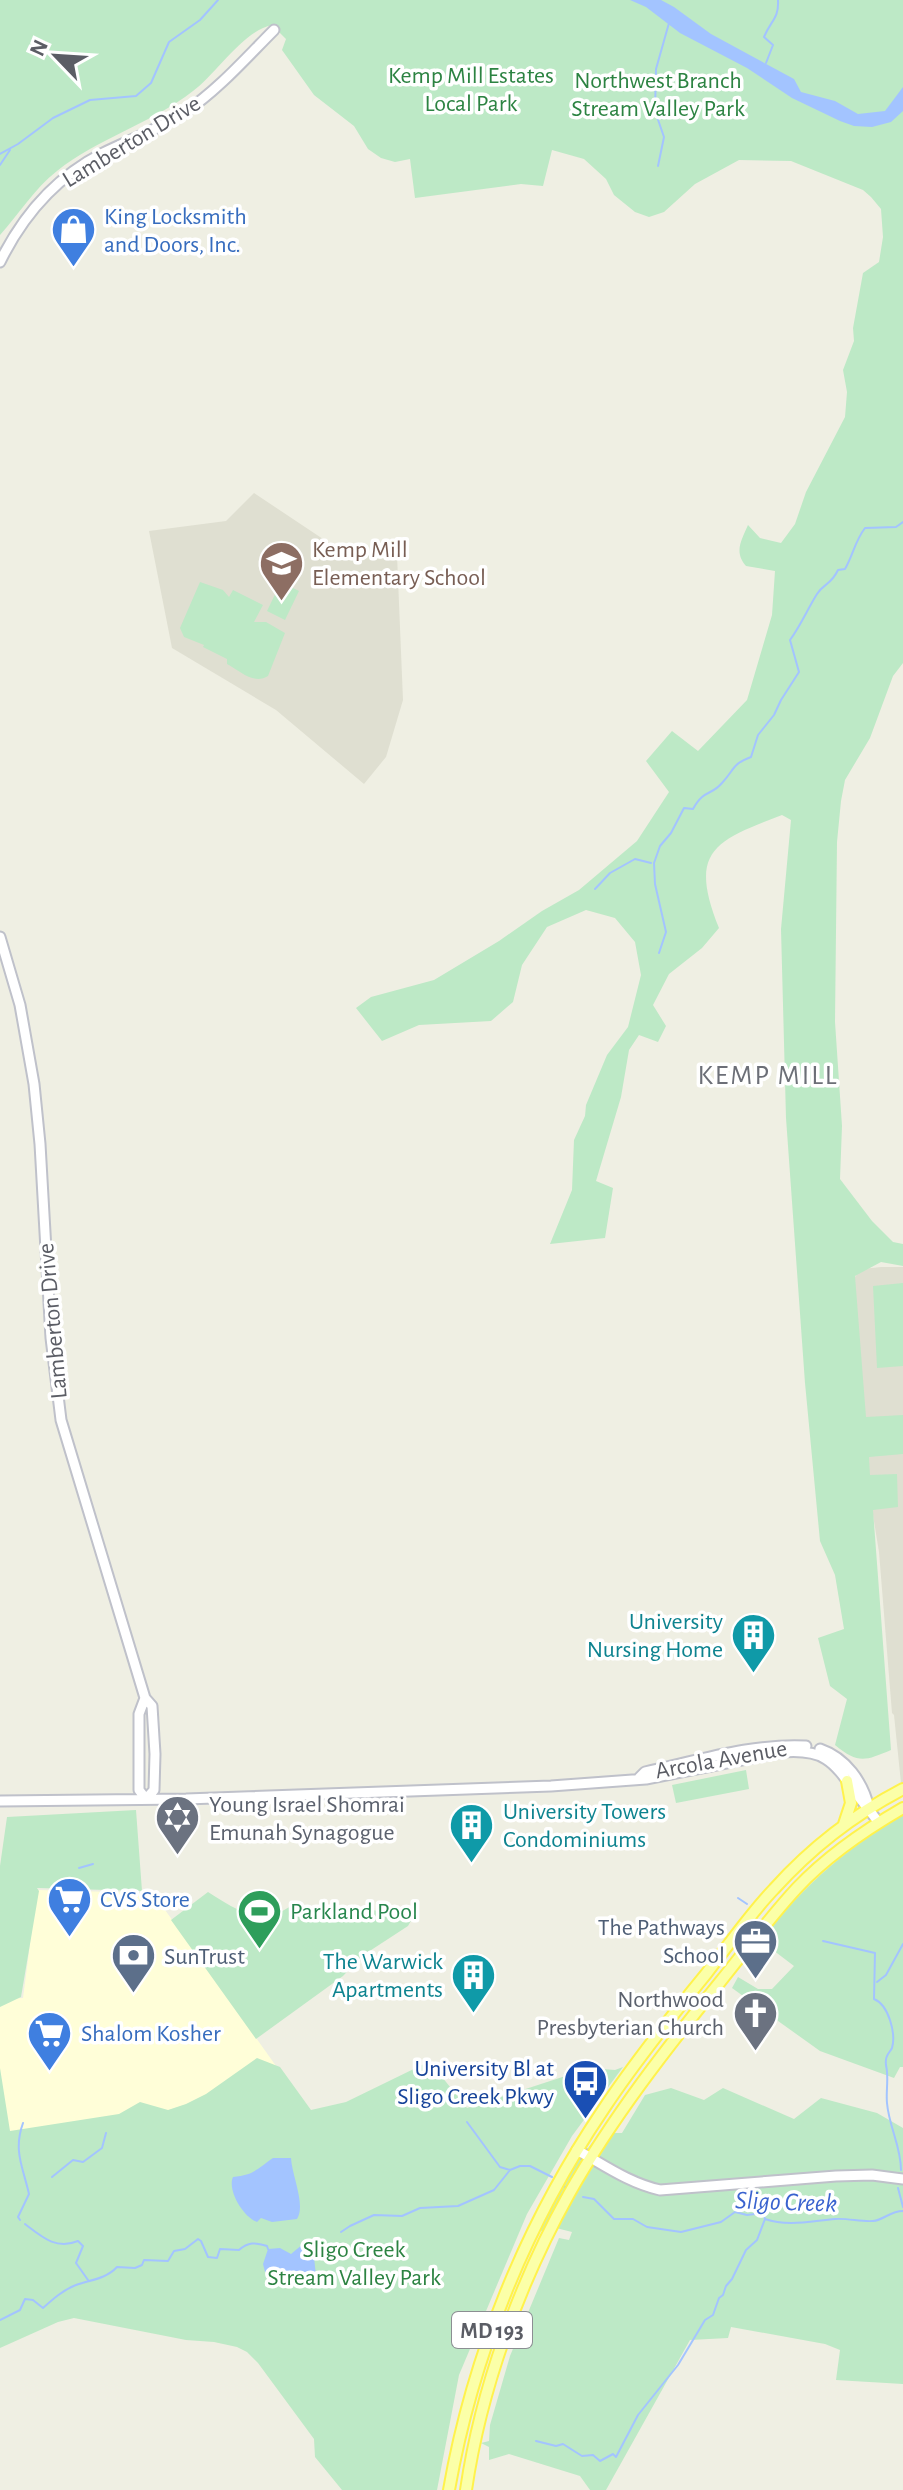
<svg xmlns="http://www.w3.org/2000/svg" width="903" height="2490" font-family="'Alegreya Sans',sans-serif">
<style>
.commercial{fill:#fffed8}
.education{fill:#dfdfd1}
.green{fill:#bde9c6}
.water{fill:#a3c4ff}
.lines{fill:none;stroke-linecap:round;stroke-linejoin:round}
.stream{stroke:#a3c4ff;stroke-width:2}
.secondary-casing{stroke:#bfc1ca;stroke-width:13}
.primary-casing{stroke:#fff24c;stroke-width:14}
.secondary{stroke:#fff;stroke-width:9}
.primary{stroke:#fbffa8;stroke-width:10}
.labels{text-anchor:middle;stroke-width:7;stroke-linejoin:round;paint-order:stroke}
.shield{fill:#fff;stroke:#8c8e93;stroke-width:2}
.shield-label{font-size:22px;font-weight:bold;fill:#5b5d65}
.park-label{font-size:24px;fill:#2c8342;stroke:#fff}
.street-label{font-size:24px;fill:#5b5d65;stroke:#fff}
.shop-label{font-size:24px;fill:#366cbe;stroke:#fff;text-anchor:start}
.education-label{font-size:24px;fill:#785e54;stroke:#fff;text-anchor:start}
.culture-label{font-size:24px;fill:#0d838f;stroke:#fff;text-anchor:end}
.worship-label{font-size:24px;fill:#5b616d;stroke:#fff;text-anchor:start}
.leisure-label{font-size:24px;fill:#27864d;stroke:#fff;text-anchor:start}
.service-label{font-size:24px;fill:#4e5e75;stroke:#fff;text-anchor:end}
.transit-label{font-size:24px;fill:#164399;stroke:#fff;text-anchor:end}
.water-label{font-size:26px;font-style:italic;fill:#3a63cf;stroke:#fff}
.quarter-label{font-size:28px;letter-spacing:2px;fill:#6c6f77;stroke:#fff}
</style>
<rect width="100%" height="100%" fill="#efefe3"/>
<path class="commercial" d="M37,1890L153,1893L276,2066L174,2115L0,2138V1999L23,1998Z"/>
<path class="education" d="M254,493L347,555H397L403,700L386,757L364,784L276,710L172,648L149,531L226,521Z
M881,1267H903V1782L901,1783L894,1715L892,1713L879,1552L872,1509L853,1279L862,1269Z"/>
<path class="green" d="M0,0H903V663L893,676L870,738L845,780L841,801L837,842L835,1022L842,1126L840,1179L872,1221L893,1242L903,1244V1266L881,1262L855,1276L866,1417L903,1415V1454L869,1457L870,1475L897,1474L898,1507L873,1510L891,1750C865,1761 858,1764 835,1745L847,1699L830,1686L818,1638L844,1629L835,1575L820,1541L805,1383L786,1118L781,929L791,820L782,815C714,841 688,851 719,928L702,948L669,974L653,1005L666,1026L658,1042L639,1035L629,1050L621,1097L596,1181L613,1188L605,1238L550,1244L572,1190L574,1140L585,1116L586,1105L607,1055L628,1027L641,975L635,942L615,918L586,910L547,927L522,965L513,1002L491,1021L419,1025L382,1041L356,1008L371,997L434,980L499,941L542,911L579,890L637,841L669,792L646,761L672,731L698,751L747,700L772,615L775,571L746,566C734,552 741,541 748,525L760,538L781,543L795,524L806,492L845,417L847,392L843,370L854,341L853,328L863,273L879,262L883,237L881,209L871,197L863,190L791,161L739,160L695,184L664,212L649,217L635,212L614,195L606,179L584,159L552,150L543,186L521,184L415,198L410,159L395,162L381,158L368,149L354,126L314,95L282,50L286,39L272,25C244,30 216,74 193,91C151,124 98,138 57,171C35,188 18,215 0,235Z
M200,582L223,590L229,597L233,590L263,605L254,622H266L285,633L268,676C254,685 240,671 227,664V659L203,647L204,645L184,637L180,628Z
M281,582L299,591L285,620L267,611Z
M903,1283V1366L877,1368L873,1286Z
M746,1770L749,1789L676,1803L672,1785Z
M136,1810L142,1891L37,1888L39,1891L21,1997L0,2007V1866L7,1817Z
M903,1815V2067H900L894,2078L820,2051L732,1988L738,1977L758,1989H772L794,1966L765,1944L770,1937L765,1935C803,1886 849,1846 903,1815Z
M208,1892C228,1905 252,1920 277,1919L279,1913L291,1906L369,1909L412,1919L408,1926L362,1956L343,1976L256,2039L171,1920Z
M257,2058L280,2067L311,2110L346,2102L426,2063L435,2075L442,2077L467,2108L590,2068L615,2070L623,2067L572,2136L527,2214L459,2375L437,2490H342L315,2457L314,2439L258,2363L247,2352L237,2347L214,2342L186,2340L74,2318L58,2322L0,2348V2068L10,2131L119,2114L140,2102L168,2110L186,2104L206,2094Z
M671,2088L704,2100L723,2088L794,2119L821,2098L877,2113L903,2128V2384L836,2380L840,2350L825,2344L731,2327L728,2338L690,2340L606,2490H590L580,2476L509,2454L489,2460V2447L481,2443L489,2441L490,2425L510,2356L559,2238L569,2240L572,2232L556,2228L525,2234L541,2207L600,2133H622L645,2095Z"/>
<path class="water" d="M630,0H661L674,7L711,34L794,79L801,92L835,101L858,114L885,111L903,87V111L891,122L872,127L854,126L840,121L792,98L747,68L680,33L646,7Z
M273,2158H291C292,2176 306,2205 297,2219L272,2222L261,2218L257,2222C243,2217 227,2190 233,2177C254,2175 257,2169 273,2158Z
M303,2244L308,2245L314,2257L316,2276H276L265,2272L263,2264L268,2249L280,2248L291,2254Z"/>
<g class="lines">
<path class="stream" d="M766,63L773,45L764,37C771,20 779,19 778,0
M0,154L18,144L53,118L90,100L136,96L151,83L169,42L200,20L218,0
M0,165L10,150
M658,166L664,137L655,111L656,69L669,23
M595,889L610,873L635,859L651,863
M659,953L666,932L655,884L654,863L660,846L671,833L684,808L693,809C704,789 711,796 722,783C735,769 732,764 751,757L758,735L774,715L781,700L799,672L790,640C801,625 807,610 817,594C824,583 831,585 838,570L845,569C853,555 855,541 865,528L896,527L903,522
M79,1868L93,1864
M738,1898L747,1904
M823,1941L875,1953L874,1999C889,2005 896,2034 892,2048C890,2052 886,2055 886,2060C885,2064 887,2068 887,2072C888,2083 886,2093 887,2103C889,2127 901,2146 901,2170
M877,1982L886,1975L903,1944
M467,2122L500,2167L510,2170
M52,2177L73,2160L83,2162L102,2148L106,2133
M565,2187H566
M898,2188L903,2207
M583,2197L594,2199L614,2219H633L647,2227L681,2232L721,2222L735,2212L747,2215L763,2213L765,2219C788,2227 811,2221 835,2219C848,2218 861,2222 873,2221C884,2220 890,2211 903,2211
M20,2220L18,2217L29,2194C23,2167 13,2151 23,2123
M25,2224C42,2237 56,2250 78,2241L83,2246L76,2263L88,2280
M341,2232L350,2226L374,2215L402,2216L420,2208L458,2206L494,2190L510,2170L520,2166H530L552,2177
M0,2320L20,2310L25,2299L33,2300L43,2308C53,2299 63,2290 76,2285C90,2280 106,2279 117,2267L135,2268L142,2265L144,2260L168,2261L174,2251L185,2249L198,2239L201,2241L208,2257L217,2258L220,2249L239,2250C248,2242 255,2242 267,2246L268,2249
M536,2441L556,2446L563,2444L582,2456L593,2455L600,2461L613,2454L616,2457L638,2415L678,2365L705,2320L713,2315L719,2298L723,2295L726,2286L732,2279L746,2250L757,2240L765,2219"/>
<defs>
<path id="secondary" d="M0,262C23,215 56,177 103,153C130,140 159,129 185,112C218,90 246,58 274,30
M0,937L20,1005L34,1084L40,1144L51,1338L61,1420L145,1698L152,1706L155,1754L154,1790L146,1799L139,1790V1714L145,1698
M820,1749C846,1758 863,1782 869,1808
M639,1778L645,1772C697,1761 753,1743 806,1746
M0,1801L186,1799L551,1786L646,1779L783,1752C823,1749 833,1760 855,1792C862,1802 871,1811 878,1822
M577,2150C604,2165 629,2183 660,2190L836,2176L872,2175L903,2179"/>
<path id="primary" d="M844,1824L851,1803L847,1781
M449,2490C473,2354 526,2224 603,2110C634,2063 670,2018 706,1974C728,1946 749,1915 774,1889C810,1849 855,1814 903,1789
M466,2490C481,2388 519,2284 569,2194C612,2118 666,2049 720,1982C746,1950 769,1918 797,1888C827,1856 865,1830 903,1808"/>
</defs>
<use href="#secondary" class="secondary-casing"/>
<use href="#primary" class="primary-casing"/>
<use href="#secondary" class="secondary"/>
<use href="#primary" class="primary"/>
</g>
<defs>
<symbol id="shop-pin" viewBox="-11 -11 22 30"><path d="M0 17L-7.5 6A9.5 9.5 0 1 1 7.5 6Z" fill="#3f7fe0" stroke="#fff"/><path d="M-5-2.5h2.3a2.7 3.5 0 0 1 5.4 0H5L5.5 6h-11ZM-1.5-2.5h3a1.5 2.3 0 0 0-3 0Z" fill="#fff"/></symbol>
<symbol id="school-pin" viewBox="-11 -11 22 30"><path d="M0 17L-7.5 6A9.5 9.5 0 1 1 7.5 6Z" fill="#8d6e63" stroke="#fff"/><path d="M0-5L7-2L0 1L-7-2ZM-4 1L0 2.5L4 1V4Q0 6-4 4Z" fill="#fff"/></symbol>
<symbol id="building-pin" viewBox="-11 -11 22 30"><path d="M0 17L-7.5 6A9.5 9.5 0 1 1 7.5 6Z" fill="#0f9aa8" stroke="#fff"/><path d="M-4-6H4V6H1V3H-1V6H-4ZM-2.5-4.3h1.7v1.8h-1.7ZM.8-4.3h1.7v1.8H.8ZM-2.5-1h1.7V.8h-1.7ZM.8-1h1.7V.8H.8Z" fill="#fff"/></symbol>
<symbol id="synagogue-pin" viewBox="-11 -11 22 30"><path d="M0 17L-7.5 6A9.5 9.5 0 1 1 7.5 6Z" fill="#6b7280" stroke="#fff"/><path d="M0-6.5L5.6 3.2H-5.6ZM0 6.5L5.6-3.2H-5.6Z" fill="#fff"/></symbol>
<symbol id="supermarket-pin" viewBox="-11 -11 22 30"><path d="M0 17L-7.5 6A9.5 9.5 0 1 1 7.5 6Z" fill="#3f7fe0" stroke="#fff"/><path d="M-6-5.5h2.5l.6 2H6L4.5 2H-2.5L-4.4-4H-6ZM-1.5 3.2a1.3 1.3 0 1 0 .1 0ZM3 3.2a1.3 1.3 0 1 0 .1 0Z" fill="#fff"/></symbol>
<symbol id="stadium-pin" viewBox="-11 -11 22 30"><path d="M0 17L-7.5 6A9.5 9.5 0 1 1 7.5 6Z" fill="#2e9e5b" stroke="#fff"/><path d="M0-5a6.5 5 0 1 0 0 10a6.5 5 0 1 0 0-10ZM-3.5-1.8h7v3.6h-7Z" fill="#fff"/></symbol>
<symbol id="office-pin" viewBox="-11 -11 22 30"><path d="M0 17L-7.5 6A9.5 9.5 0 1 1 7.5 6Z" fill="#5c6f8a" stroke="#fff"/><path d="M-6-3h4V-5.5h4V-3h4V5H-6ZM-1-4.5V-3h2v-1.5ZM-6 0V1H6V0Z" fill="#fff"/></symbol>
<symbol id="bank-pin" viewBox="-11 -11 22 30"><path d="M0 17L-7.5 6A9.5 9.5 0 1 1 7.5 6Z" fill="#5c6f8a" stroke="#fff"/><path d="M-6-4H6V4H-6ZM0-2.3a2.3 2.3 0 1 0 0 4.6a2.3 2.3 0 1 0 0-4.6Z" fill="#fff"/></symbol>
<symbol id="church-pin" viewBox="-11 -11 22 30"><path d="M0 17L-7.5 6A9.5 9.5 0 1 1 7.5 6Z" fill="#6b7280" stroke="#fff"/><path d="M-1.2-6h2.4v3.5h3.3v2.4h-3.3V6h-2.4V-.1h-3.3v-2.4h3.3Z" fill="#fff"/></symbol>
<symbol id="bus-pin" viewBox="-11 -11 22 30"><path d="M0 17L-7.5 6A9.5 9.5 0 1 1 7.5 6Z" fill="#1a4fb4" stroke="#fff"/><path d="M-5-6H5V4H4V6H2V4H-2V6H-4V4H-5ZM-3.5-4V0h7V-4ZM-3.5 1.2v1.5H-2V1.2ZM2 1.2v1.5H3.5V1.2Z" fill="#fff"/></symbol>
</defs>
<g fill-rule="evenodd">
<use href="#shop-pin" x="48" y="204" width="51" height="69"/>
<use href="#school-pin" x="256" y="538" width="51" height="69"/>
<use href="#building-pin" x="728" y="1610" width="51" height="69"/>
<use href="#synagogue-pin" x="152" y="1792" width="51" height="69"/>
<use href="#building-pin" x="446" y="1800" width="51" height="69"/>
<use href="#supermarket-pin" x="44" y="1874" width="51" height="69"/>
<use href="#stadium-pin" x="234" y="1886" width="51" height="69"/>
<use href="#office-pin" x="730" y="1916" width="51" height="69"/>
<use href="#bank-pin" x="108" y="1930" width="51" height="69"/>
<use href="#building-pin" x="448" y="1950" width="51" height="69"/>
<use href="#church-pin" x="730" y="1988" width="51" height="69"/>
<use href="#supermarket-pin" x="24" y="2008" width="51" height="69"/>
<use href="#bus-pin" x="560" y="2056" width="51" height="69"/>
</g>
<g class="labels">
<rect class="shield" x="452" y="2312" width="80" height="36" rx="6"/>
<g class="shield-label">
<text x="492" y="2338">MD 193</text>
</g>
<g class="park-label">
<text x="471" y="83">Kemp Mill Estates<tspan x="471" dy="28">Local Park</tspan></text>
<text x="658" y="88">Northwest Branch<tspan x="658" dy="28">Stream Valley Park</tspan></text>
<text x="354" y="2257">Sligo Creek<tspan x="354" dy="28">Stream Valley Park</tspan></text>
</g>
<g class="street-label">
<text transform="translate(131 141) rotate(-31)" y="8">Lamberton Drive</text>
<text transform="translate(52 1321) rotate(-95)" y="8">Lamberton Drive</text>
<text transform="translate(721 1759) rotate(-10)" y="8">Arcola Avenue</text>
</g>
<g class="shop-label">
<text x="104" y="224">King Locksmith<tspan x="104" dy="28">and Doors, Inc.</tspan></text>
<text x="100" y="1907">CVS Store</text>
<text x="81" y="2041">Shalom Kosher</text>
</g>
<g class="education-label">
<text x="312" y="557">Kemp Mill<tspan x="312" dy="28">Elementary School</tspan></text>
</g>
<g class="culture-label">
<text x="723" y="1629">University<tspan x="723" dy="28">Nursing Home</tspan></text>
<text x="503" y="1819" text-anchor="start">University Towers<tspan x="503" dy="28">Condominiums</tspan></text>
<text x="443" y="1969">The Warwick<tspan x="443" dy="28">Apartments</tspan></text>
</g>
<g class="worship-label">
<text x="209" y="1812">Young Israel Shomrai<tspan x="209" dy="28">Emunah Synagogue</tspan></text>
<text x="724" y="2007" text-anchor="end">Northwood<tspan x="724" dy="28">Presbyterian Church</tspan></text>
</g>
<g class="leisure-label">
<text x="290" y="1919">Parkland Pool</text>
</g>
<g class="service-label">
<text x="725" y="1935">The Pathways<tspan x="725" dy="28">School</tspan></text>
<text x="164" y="1964" text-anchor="start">SunTrust</text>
</g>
<g class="transit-label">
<text x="554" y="2076">University Bl at<tspan x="554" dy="28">Sligo Creek Pkwy</tspan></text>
</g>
<g class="water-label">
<text transform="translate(786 2201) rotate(2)" y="9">Sligo Creek</text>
</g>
<g class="quarter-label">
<text x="768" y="1084">KEMP MILL</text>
</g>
</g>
<g transform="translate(56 56) rotate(295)" stroke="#ffffff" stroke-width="6" paint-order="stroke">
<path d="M0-6L14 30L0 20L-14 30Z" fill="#5b5d65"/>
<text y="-12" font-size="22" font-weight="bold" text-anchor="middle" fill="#5b5d65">N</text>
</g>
</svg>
